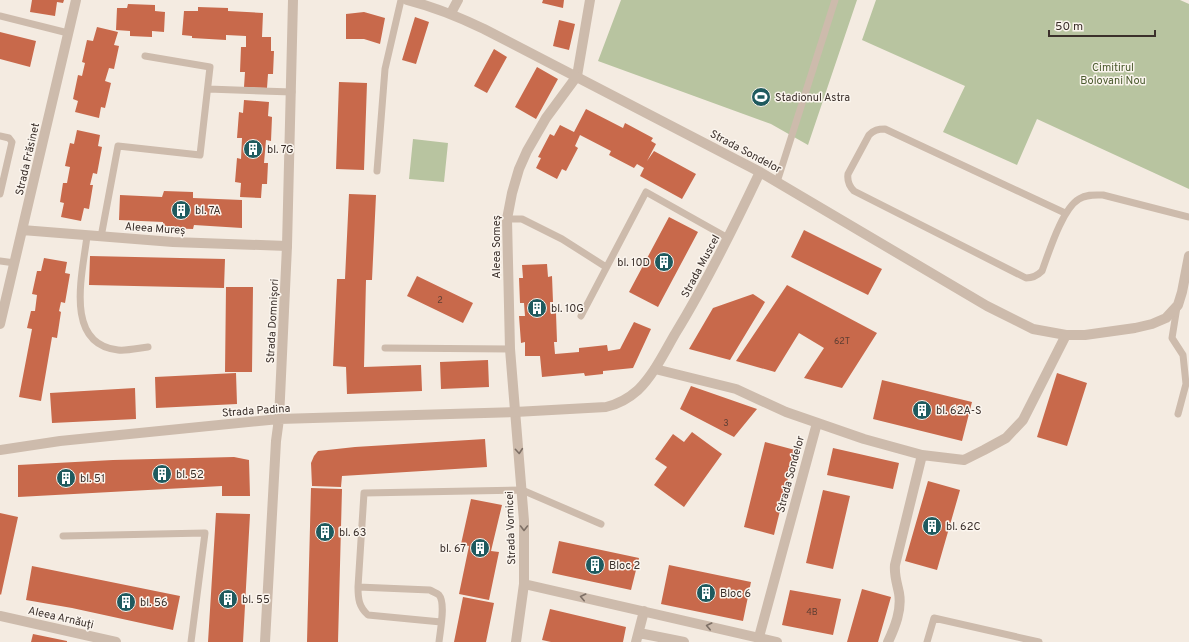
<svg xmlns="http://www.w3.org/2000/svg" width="1189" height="642" font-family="Overpass,sans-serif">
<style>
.green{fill:#b8c4a0}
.building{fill:#c8694b}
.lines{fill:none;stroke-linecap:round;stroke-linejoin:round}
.service{stroke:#cdbbac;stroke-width:7}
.minor{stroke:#cdbbac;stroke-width:10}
.tertiary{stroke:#cdbbac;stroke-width:10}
.oneway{stroke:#7d6f65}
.labels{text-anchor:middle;stroke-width:3;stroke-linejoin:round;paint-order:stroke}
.number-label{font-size:9px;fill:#5e3e33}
.park-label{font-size:11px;fill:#4a5a2e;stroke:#fbf5ee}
.poi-label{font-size:11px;fill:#3b302b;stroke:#fbf5ee;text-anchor:start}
.street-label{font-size:11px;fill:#3b302b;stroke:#fbf5ee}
</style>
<rect width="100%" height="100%" fill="#f4ebe1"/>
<path class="green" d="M621,0H857L808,145L771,124L598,61Z
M876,0H1180L1189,4V189L1037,119L1017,165L943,132L965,86L862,40Z
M413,139L448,143L444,182L409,179Z"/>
<path class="building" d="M32,0H64L63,3L57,2L55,16L30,12Z
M543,0H564L563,8L542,3Z
M128,4L155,5V11L165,12L164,32L152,31V37L130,36V31L116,30L117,8H127Z
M198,7L228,8V11L263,13L262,37H271V51H274L273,74H268L267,88L244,87L245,72H240L241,47H246V36L226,35V40L192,38V36L182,35L184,11H198Z
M364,12L385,18L380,44L364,39H346V14Z
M415,17L429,22L416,64L402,60Z
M559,20L575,24L569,50L553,46Z
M97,27L118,32L114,45L119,46L114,69L109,68L105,81L111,83L105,108L101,107L99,118L75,112L78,101L73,99L78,75L82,76L85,63L82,62L87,40L93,41Z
M0,32L36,41L30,67L0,59Z
M494,49L507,57L487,93L474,86Z
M537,67L558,79L536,119L515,107Z
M339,82L367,83L364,170L336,169Z
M244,100L269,102L268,116L272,117L271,141L266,140L264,163H268L267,184H262L261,198L240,197L241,183L235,182L237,158L241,159L242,138H237L239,112L243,113Z
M586,109L623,128L625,123L653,138L651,141L656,144L647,161L654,151L696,174L682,199L640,176L644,168L637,164L634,168L609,155L611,151L580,135L575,146L578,148L566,171L562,169L557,179L536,168L541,158L538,157L550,134L554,136L560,125L574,132Z
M77,130L100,135L98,146L102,147L97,174L93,173L90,185H93L89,209L84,208L81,221L61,217L64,203L60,202L63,183H67L70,167L65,166L70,143L74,144Z
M164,191L193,192V198L242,200V228L194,225L193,229L163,228V222L119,220L120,195L162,197Z
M349,194L376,195L372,280H366L364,367L421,365L422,391L347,394L346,367L333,366L337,279H345Z
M669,217L698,232L658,307L629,292Z
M804,230L882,269L868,295L791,257Z
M90,256L225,259L224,288L89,285Z
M44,258L67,262L65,273L70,274L65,303L61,302L59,311L61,312L57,338L52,337L41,401L19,397L32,329L27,328L31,311H35L37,295L32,294L37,271H41Z
M547,264L548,277L552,276L553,302H550L551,314L556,313L557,342H554L555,354L579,352V348L607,345L608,351L620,349L634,322L651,329L633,368L603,371V374L585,376L584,373L542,377L540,356H525V342L521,343L519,316H525L524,303H520L519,278H523L522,265Z
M417,276L473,303L463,323L407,296Z
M787,285L877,333L842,388L804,378L824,348L799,333L775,372L736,361Z
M226,287H253L252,372H225Z
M753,294L765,302L730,360L689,349L713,308Z
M488,360L489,387L441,389L440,362Z
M236,373L237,404L156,408L155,377Z
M1057,373L1087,383L1067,446L1037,437Z
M882,380L972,402L962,441L873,419Z
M691,386L757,409L734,437L680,409Z
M135,388L136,419L52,423L50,393Z
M692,432L722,454L684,507L654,485L667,467L655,459L673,434L684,442Z
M485,439L487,467L342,476L341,487L312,486L311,463L314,456L318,451L355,447Z
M765,442L795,450L774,535L744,527Z
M833,448L899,463L893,489L827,475Z
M234,457L249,460L250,496H222V486L18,497V465L113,460Z
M928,481L960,490L937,570L905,561Z
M311,488L342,489L338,642H307Z
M823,490L850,496L833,569L806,563Z
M471,499L502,505L491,551L499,552L489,600L459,594L469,546L461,544Z
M0,513L18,517L1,595L0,594Z
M216,513L250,514L243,642H208Z
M559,541L639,558L631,590L552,573Z
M669,565L751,582L743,621L661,604Z
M32,566L180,596L173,630L72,608L26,600Z
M862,589L891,597L878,642H847Z
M790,590L841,599L833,635L782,625Z
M463,597L494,603L486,642H454Z
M550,609L626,627L623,642H551L542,640Z
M33,634L67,641V642H31Z"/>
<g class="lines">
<path class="service" d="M0,16L68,33
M208,89L292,92
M0,136L9,138L12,142L0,194
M377,171L385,69L401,0
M777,182L835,0
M1065,213L885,129C878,129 874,130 869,135L848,174C847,181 849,186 854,191L1026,278C1033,278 1037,276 1042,271C1049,252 1062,209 1079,199C1087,194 1095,195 1103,195L1189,217
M507,219H522L562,239L606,267
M87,236C83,272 63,344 118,350C127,351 139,348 148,347
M101,237L118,146L200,155L210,67L145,56
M0,261L15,263
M1177,307L1172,338L1183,355L1186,384L1178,414
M581,316L646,192L728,238
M385,348L510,349
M63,536L205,533L191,642
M358,587L430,590C433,592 437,593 439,595C446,603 440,631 439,642
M441,622L368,615C359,607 358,599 358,587L364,493L522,490L601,524
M927,642L934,618L1039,642"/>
<path class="minor" d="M451,13L458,0
M22,230L173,242L287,246
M0,324L76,0
M655,369L736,389L786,412L864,439L922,455L964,460L984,450L1006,438L1023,420L1066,335
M524,584L777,642
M0,616L116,642
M639,633L684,642
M759,637L817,423
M516,642L524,584V521L510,349L507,219L512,193L519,169L527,151L546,118L577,76L590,0
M636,642L644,611
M888,642C895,627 902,610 899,593C897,583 894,575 895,565L922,455"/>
<path class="tertiary" d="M407,0C434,7 459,17 484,29L760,172L987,306L1033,329L1066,335H1085L1135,328L1152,324L1166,318L1178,305L1182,292L1189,256
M0,450L60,441L279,419L515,412L606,407C619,404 628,399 638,390C654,374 664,353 675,334C707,282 734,227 760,172
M265,642L276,441L279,419L287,246L293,0"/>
</g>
<defs><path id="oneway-chevron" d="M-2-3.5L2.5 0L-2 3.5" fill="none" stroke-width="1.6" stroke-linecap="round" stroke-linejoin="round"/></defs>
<g class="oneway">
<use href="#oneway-chevron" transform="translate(519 451) rotate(85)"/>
<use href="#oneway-chevron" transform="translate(524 528) rotate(90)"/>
<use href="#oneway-chevron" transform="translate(583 597) rotate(-167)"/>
<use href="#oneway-chevron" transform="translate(709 626) rotate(-167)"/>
</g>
<defs>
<symbol id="stadium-disc" viewBox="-11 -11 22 22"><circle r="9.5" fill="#1f5a5e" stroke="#fbf5ee"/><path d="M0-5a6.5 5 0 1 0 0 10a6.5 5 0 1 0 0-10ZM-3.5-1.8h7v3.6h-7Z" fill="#fff"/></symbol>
<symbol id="building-disc" viewBox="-11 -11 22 22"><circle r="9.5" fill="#1f5a5e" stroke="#fbf5ee"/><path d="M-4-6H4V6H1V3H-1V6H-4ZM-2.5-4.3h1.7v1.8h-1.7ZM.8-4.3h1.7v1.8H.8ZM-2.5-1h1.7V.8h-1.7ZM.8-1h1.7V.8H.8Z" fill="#fff"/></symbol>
</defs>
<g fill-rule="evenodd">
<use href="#stadium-disc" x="750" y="86" width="22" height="22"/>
<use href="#building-disc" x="242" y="138" width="22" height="22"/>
<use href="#building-disc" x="170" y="199" width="22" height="22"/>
<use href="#building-disc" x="653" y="251" width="22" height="22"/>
<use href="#building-disc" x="526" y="297" width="22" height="22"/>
<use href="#building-disc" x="911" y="399" width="22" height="22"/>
<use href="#building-disc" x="151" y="463" width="22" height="22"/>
<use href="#building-disc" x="55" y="467" width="22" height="22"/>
<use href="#building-disc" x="921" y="515" width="22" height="22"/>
<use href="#building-disc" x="314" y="521" width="22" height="22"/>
<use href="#building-disc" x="469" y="537" width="22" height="22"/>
<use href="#building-disc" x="584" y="554" width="22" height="22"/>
<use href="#building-disc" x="695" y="582" width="22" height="22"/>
<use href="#building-disc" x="217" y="588" width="22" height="22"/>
<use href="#building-disc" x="115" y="591" width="22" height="22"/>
</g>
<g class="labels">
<g class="number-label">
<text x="440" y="303">2</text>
<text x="842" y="344">62T</text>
<text x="726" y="426">3</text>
<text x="812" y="615">4B</text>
</g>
<g class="park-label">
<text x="1113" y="71">Cimitirul<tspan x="1113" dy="13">Bolovani Nou</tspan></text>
</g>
<g class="poi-label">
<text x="775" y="101">Stadionul Astra</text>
<text x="267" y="153">bl. 7G</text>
<text x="195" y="214">bl. 7A</text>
<text x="650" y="266" text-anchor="end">bl. 10D</text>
<text x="551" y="312">bl. 10G</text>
<text x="936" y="414">bl. 62A-S</text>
<text x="176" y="478">bl. 52</text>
<text x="80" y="482">bl. 51</text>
<text x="946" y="530">bl. 62C</text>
<text x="339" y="536">bl. 63</text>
<text x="466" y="552" text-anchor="end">bl. 67</text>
<text x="609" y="569">Bloc 2</text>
<text x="720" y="597">Bloc 6</text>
<text x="242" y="603">bl. 55</text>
<text x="140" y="606">bl. 56</text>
</g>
<g class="street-label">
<text transform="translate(746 151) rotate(28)" y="4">Strada Sondelor</text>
<text transform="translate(27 159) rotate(-77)" y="4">Strada Frăsinet</text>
<text transform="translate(155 228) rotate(4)" y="4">Aleea Mureș</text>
<text transform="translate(496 247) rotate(-90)" y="4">Aleea Someș</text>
<text transform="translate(700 266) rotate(-62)" y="4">Strada Muscel</text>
<text transform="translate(272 321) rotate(-87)" y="4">Strada Domnișori</text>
<text transform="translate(256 410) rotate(-4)" y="4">Strada Padina</text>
<text transform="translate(790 474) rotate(-75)" y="4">Strada Sondelor</text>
<text transform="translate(510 528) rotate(-92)" y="4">Strada Vornicei</text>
<text transform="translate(61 617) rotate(13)" y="4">Aleea Arnăuți</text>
</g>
</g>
<path d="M1049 30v6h106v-6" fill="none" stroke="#3b302b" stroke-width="2"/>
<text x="1055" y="30" font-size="12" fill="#3b302b" stroke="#fbf5ee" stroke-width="3" paint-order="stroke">50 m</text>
</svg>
